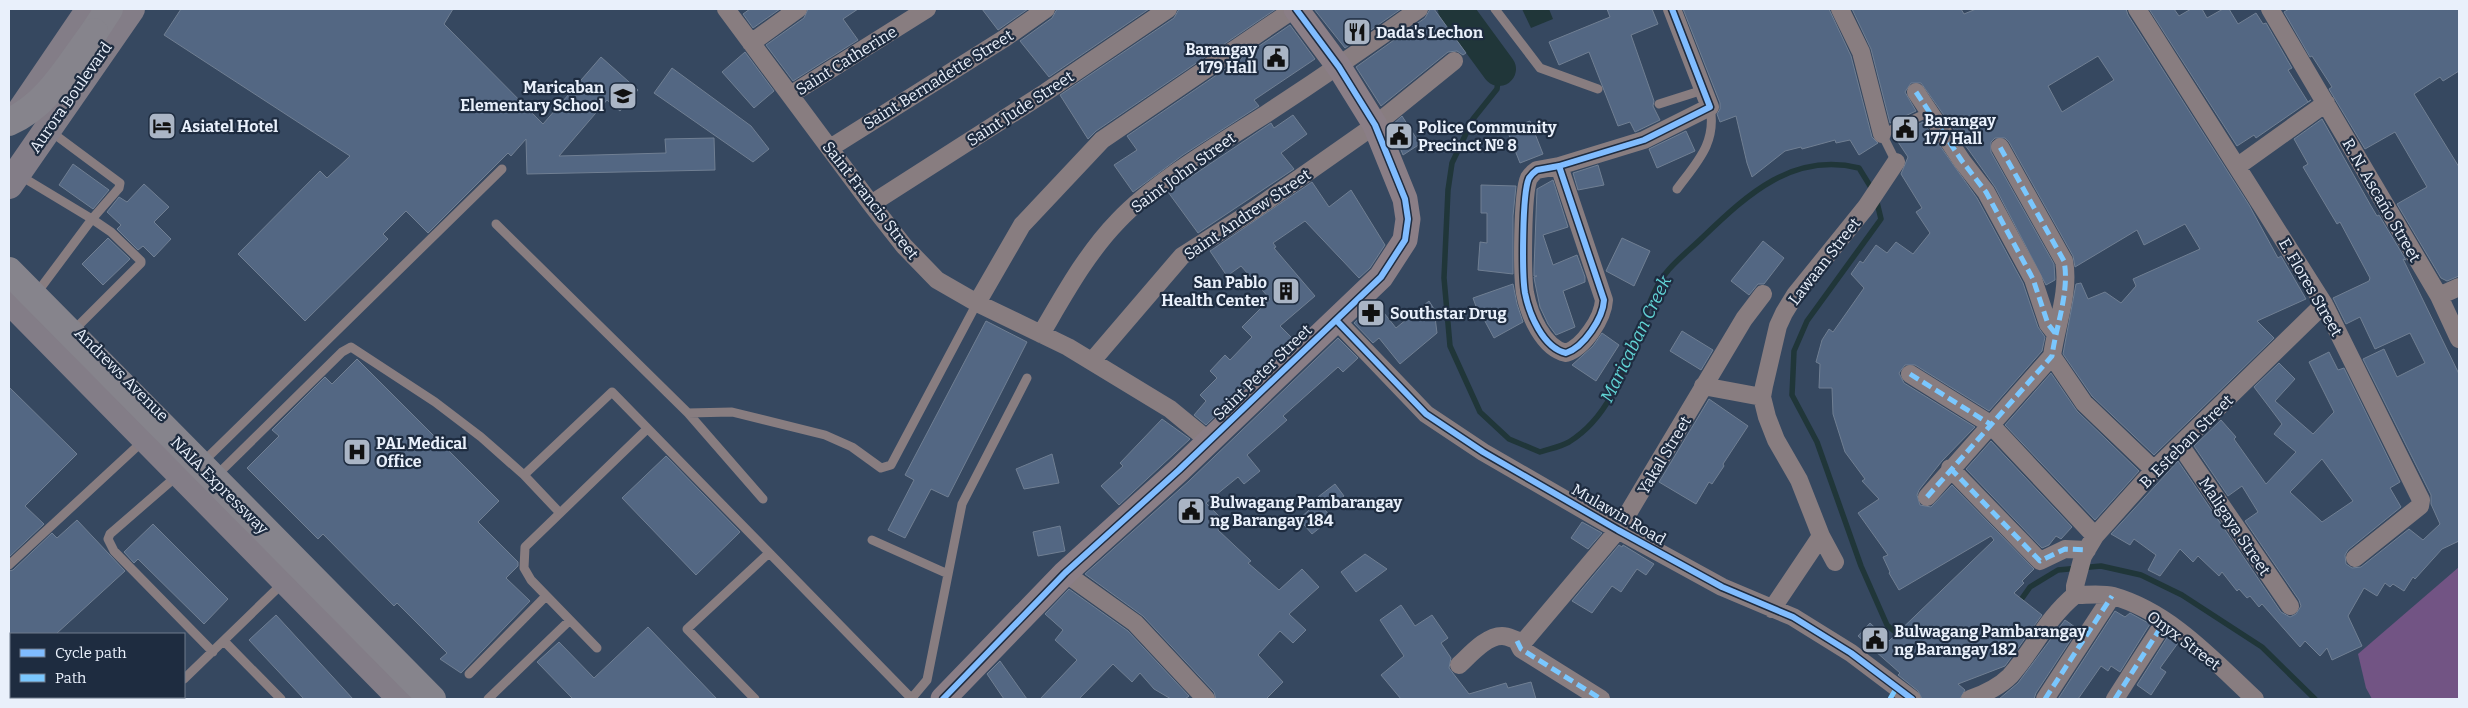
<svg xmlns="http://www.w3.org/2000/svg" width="2468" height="708" font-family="Bitter,serif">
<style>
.green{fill:#725484}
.water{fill:#203639}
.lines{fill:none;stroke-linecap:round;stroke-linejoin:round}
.stream{stroke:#203639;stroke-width:5.5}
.river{stroke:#203639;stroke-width:34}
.building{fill:#536783;stroke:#707f93;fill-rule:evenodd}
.lane{stroke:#887d80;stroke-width:9}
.street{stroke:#887d80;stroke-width:18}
.secondary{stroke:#8a7e86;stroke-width:25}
.primary{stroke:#837d87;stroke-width:28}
.highway{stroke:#86848c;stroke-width:28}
.highway-bridge{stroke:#86848c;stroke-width:28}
.quiet{stroke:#7ac7fe;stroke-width:5;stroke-dasharray:10 5;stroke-linecap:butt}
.cycleway-casing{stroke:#1e2c40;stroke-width:9}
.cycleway{stroke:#80bcff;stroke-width:6}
.labels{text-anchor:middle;stroke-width:4.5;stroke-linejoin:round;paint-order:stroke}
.poi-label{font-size:16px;font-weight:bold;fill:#e9f0fb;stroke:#1e2c40;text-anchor:start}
.street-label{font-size:16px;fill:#e9f0fb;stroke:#1e2c40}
.water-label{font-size:18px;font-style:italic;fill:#61d4d5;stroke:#1e2c40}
</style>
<rect width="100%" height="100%" fill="#364860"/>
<path class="green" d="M2459,567V699H2372L2366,688L2358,654Z"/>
<path class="water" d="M1522,9H1549L1553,19L1531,28Z"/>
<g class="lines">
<path class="stream" d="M1499,69L1497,89L1473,119L1452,163L1448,190L1444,278L1450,346L1480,412L1509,439L1540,452C1549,449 1560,447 1569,442C1610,417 1625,368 1641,325C1648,308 1654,288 1666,273C1676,260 1692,248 1704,236C1748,194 1793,152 1859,168L1875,194L1881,219L1807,321L1794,351L1792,395L1817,442L1861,566L1887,625L1902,638
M2018,604L2030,587L2058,570L2101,566L2141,575L2182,595L2262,647L2315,699"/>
<path class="river" d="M1455,9L1499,69"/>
</g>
<path class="building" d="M181,9H453L444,24L543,124L601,57L638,90L620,111L607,100L559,156L666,153L665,139L714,138L715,170L527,174L526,139L511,156L508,153L428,233L406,211L383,234L388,239L305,321L238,254L320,171L327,178L350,156L164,35Z
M750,9H780L753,28L743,14Z
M808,9H858L843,19L858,40L793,81L766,45L804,18Z
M982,9H1028L998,30Z
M1057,9H1149L1049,77L1020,41L1052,18Z
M1179,9H1276L1096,131L1088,139L1060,95L1174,18Z
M1314,9H1401L1345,48Z
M1430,9H1434L1466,53L1463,55L1457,51L1448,52L1381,106L1356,67L1425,18Z
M1607,9H1652L1658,24L1631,35L1654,101L1653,106L1660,120L1635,132L1630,122L1618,126L1589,52L1559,65L1549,42L1610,17Z
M1683,9H1829L1851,56L1872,137L1878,143L1859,155L1850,140L1836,143L1835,140L1802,149L1801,147L1785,151L1752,177L1747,163L1736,116L1720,122L1717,114L1720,109V103Z
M1852,9H1961L1964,14L1976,9H2126L2128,15L2249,205L2278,258L2281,256L2306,299L2257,321L2274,338L2154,455L2092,396L2063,354L2076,284L2081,283L2088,299L2105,292L2121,303L2136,286L2133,279L2200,249L2185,224L2144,245L2137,230L2075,267L2073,256L2009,142L2005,138H1995L1991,142V152L2054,264L2055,280L2046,285L1995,187L1921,83H1911L1905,92L1916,111L1890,123L1871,49ZM2098,56L2114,80L2062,112L2048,86Z
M2149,9H2174L2179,16L2191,9H2202L2207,18L2223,9H2229L2238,24L2256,13L2263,24L2266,23L2292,68L2288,70L2308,102L2311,100L2256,138L2254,135L2237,146Z
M2289,9H2459V71L2443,81L2440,77L2414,94L2459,167V276L2447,281L2441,278L2397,204L2427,187L2395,132L2365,149L2329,89L2332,87L2312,56L2310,57L2284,12Z
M1290,25L1315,59L1254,100L1259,106L1183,155L1133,192L1114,165L1137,150L1127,136Z
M745,52L774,91L754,108L722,72Z
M672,68L751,126L769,149L753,162L654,93Z
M1293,115L1307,134L1281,153L1294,169L1198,233L1168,192L1271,123L1274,128Z
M1402,116L1420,144L1403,155L1391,126Z
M2322,119L2371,206L2377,216L2379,215L2406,260L2403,259L2459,374V541L2442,549L2415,579L2413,577L2404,591L2393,584L2390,587L2385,583L2377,596L2364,588L2348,616L2362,646L2332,660L2327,648L2320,656L2305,641L2300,647L2262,604L2259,607L2250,596L2247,598L2239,589L2237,591L2222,572L2219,576L2198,556L2193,562L2180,549L2160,576L2148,570L2156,555L2134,539L2130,545L2111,534L2178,461L2281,612L2290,617L2296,614L2301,606L2299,600L2245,521L2258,512L2242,486L2228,496L2194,446L2221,420L2236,437L2234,439L2266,484L2296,452L2274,434L2282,424L2254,387L2279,363L2295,379L2275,401L2313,434L2334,412L2309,362L2329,352L2338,370L2344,368L2400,482L2390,488L2401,507L2348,550L2345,555L2346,564L2352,568L2361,567L2409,529L2423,540L2440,524L2431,504V495L2363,359L2384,349L2397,377L2425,363L2410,333L2375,349L2360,317L2346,324L2333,298L2369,281L2370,278L2340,222L2337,224L2303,167L2308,164L2294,139ZM2322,459L2353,501L2322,522L2290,492Z
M1530,121L1543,154L1520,163L1507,130Z
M1923,122L1977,198L2023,283L2038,327L2045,337L2042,351L1989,411L1915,365H1905L1899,373L1904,383L1975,427L1942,461L1919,490L1917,495L1920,505L1931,507L1952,485L2034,569L2022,581L2024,583L2014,593L2042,615L2005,666L1958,684L1965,690L1960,699H1922L1918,691L1898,675L1900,673L1858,636L1870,623L1889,641L1994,540L1991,536L1899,590L1889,573L1890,572L1883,557L1888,555L1858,513L1879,499L1862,481L1865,479L1845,452L1833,414L1832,388H1819L1820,364L1816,362L1822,340L1829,329L1833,332L1864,288L1851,274L1860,261L1863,263L1876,245L1887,253L1896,242L1913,254L1930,233L1916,212L1922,208L1901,174L1908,157L1894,136Z
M1686,131L1695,151L1657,168L1649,149Z
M73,164L109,190L93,209L59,185Z
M1598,165L1604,185L1578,190L1573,173Z
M1553,180L1568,227L1543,235L1553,265L1577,255L1585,277V282L1563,291L1575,327L1556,335L1548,324L1540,307L1535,283L1534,277L1537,276H1534V269L1537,189Z
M1312,182L1329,207L1351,190L1385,245L1370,268L1359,278L1305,221L1273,243L1276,247L1274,248L1315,296L1280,326L1294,340L1206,425L1194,415L1206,401L1200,395L1217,378L1210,371L1225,355L1230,360L1252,337L1242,327L1270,299L1241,266L1227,276L1210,251Z
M144,184L169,207L154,222L171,239L154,257L143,246L138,250L117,229L121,225L107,212L119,197L127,202Z
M1481,185L1516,186L1513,216V274L1478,270L1480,242L1487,243V213H1481Z
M108,238L130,259L103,285L82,264Z
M1622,238L1650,251L1634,286L1606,271Z
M1763,241L1784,258L1764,284H1758L1749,295L1731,281Z
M1513,284L1517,304L1523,322L1494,338L1480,312H1478L1473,298Z
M1429,301L1434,309L1437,333L1400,364L1379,338L1373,343L1354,323L1376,303L1396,328Z
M986,321L1027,342L948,497L931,489L905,538L888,530L914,480L905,475Z
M1682,331L1713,350L1701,370L1670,351Z
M1602,333L1619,345L1596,381L1572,365L1593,346Z
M1338,338L1358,358L1343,372L1338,367L1283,416L1287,420L1247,455L1260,471L1244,484L1238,477L1206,503L1226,523L1218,530L1251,561L1248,563L1279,590L1302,569L1319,587L1289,614L1306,630L1293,643L1280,631L1258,655L1283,682L1266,699H1216L1214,692L1143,616L1085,574L1189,481Z
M357,359L499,501L478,522L518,562V566L506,578L530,601L461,673L440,659L447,653L397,603L394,606L323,534L318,539L247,468L279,436L272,430L325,377L332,384Z
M2051,373L2077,411L2139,471L2095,520L2005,425Z
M9,387L77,454L25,506L44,524L9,557Z
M1709,399L1748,426L1723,464L1724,466L1712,484L1709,482L1696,504L1659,482Z
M1162,419L1190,439L1119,505L1101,486L1123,466L1120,463Z
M1991,441L2072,527L2061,539L2056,536L2049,545L2042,548L1966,469Z
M1052,454L1059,483L1024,489L1016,469Z
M666,456L740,532L696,575L622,498Z
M1335,484L1344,496L1328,509L1318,497Z
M1318,502L1332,518L1312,534L1299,519Z
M77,520L125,571L56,634H9V571L13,570L52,533L57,538Z
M1582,522L1602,533L1588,549L1571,538Z
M153,524L228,599L204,624L138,559L134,563L124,552Z
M1060,526L1065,551L1038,556L1033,532Z
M1619,545L1622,547L1623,545L1654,564L1646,575L1637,569L1621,592L1612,586L1592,613L1572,601Z
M1365,554L1387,569L1356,592L1341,572Z
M1069,589L1128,631L1189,696L1185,699H1171L1154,689L1140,673L1132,682L1113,664L1079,699H1040L1077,660L1055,640L1063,630L1045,614Z
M1401,605L1415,626L1432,615L1448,638L1441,643L1451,658L1449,668L1469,694L1506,683L1508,688L1531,682L1536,699H1401L1381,675L1404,656L1380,620Z
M2115,611L2125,617L2130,613L2150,624L2120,672L2111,666L2108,671L2101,666L2078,699H2058Z
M276,615L353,699H304L249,640Z
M2065,620L2078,629L2036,693L2034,699H1999L2018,683Z
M648,627L717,699H573L537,662L559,642L594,678Z
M2168,636L2178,643L2160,668L2166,672L2151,695L2137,685Z
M1000,661L1027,699H1004L987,674Z"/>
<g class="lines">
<path class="lane" d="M1495,9L1540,68L1598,89
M1659,104L1703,90
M50,131L120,183L119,188L92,219L111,232L141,261V263L76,328
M1896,162L1882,134L1929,112
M19,175L92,219L39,290
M1677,189C1697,162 1717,143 1710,107
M496,224L688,413L763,499
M688,413L732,412L825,435L852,447L881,468L891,465L977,303
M207,458L502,169
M220,472L342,352L351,347L435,402L481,437L524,475L560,513
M178,475L110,534L108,539L114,551L213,652
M524,475L612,392L912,699
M872,540L948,574
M9,565L143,441
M224,641L281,699
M597,648L531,580L524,568L525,547L647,429
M469,674L546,596
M184,679L284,582
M162,699L165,697
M488,699L569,621
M755,699L687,629L769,553
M911,699L927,680L962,504L1027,378"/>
<path class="street" d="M726,9L871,204L904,246L937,280L977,303L1068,347L1170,409L1209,441
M1840,9L1861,52L1882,134
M2137,9L2324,304L2421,500L2420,506L2355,558
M2270,9L2439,296L2459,339
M751,43L798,9
M1916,92L1962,161L1986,192L2033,279L2048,324L2055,333
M790,95L927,9
M830,148L1005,38L1046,9
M1559,166L1604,300C1603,318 1584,347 1566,353C1543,348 1529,314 1525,293C1522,275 1522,193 1529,178C1531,175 1534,172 1537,170L1559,166L1644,140L1710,107L1672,9
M2238,166L2326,103
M871,204L1046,92L1168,9
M2439,296L2459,287
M977,303L1022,225L1102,140L1294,9
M1336,320L1426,414L1483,452L1618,530L1722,587L1793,617L1851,653L1912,699
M1041,334C1064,295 1086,254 1118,221C1156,181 1219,144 1266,114C1318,80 1369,45 1419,9
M2052,356L2084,403L2154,470
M1092,361L1182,256L1254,210L1375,125L1454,61
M1910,374L1990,424L2095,536
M1703,386L1762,397
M2180,445L2290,606
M1950,468L2040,561L2065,549L2087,550
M1927,497L2052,356C2056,326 2070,291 2064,261L2000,147
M1835,562L1821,536L1799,480L1776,440L1767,417L1762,397L1764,386L1778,326L1784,313L1795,295L1866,207L1896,162
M1065,573L1135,623L1206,699
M2075,595V586L2083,556L2095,536L2154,470L2324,304
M1772,609L1821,536
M1517,641L1521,649L1601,699
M1459,665C1470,655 1486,636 1502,636C1512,636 1517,644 1526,639L1618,530L1744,319L1763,294
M1970,699C1984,694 1999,687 2010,676C2034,649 2046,619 2075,595C2087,595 2102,593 2113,596C2170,612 2213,660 2255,699
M2045,699L2112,596
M2115,699L2165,621"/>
<path class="secondary" d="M943,699L1065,573L1179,470L1381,277L1405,240L1408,219L1405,199L1375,125L1339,67L1296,9"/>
<path class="primary" d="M22,109L90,9
M9,185L131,9
M9,300L402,699"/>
<path class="highway" d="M94,32L109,9
M9,271L432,699"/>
<path class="highway-bridge" d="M9,122C48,105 69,65 94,32"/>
<path class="quiet" d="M1916,92L1962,161L1986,192L2033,279L2048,324L2055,333
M1910,374L1990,424
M1950,468L2040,561L2065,549L2087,550
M1927,497L2052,356C2056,326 2070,291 2064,261L2000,147
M1517,641L1521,649L1601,699
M1890,699L1897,687
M2045,699L2112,596
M2115,699L2165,621"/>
<defs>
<path id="cycleway" d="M1559,166L1604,300C1603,318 1584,347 1566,353C1543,348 1529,314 1525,293C1522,275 1522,193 1529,178C1531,175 1534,172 1537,170L1559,166L1644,140L1710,107L1672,9
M1336,320L1426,414L1483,452L1618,530L1722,587L1793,617L1851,653L1912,699
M943,699L1065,573L1179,470L1381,277L1405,240L1408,219L1405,199L1375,125L1339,67L1296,9"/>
</defs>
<use href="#cycleway" class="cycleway-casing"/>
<use href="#cycleway" class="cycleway"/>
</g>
<defs>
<symbol id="restaurant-square" viewBox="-11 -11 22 22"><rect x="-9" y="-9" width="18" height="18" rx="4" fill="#aab5c5" stroke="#1e2c40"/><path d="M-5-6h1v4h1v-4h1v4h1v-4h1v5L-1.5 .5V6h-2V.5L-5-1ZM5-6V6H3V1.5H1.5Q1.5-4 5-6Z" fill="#111"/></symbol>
<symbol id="civic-square" viewBox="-11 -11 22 22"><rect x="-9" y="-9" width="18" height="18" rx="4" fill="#aab5c5" stroke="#1e2c40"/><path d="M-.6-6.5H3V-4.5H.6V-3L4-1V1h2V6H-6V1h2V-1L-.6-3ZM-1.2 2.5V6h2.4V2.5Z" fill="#111"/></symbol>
<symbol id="school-square" viewBox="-11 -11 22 22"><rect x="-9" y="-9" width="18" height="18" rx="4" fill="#aab5c5" stroke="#1e2c40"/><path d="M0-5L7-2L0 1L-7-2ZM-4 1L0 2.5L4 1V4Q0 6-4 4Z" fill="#111"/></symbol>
<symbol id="hotel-square" viewBox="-11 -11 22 22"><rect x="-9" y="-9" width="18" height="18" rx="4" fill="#aab5c5" stroke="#1e2c40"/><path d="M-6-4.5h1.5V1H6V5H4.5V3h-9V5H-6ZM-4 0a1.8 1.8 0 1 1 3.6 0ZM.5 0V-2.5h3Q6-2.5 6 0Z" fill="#111"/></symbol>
<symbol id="building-square" viewBox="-11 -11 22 22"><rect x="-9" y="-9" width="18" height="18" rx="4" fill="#aab5c5" stroke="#1e2c40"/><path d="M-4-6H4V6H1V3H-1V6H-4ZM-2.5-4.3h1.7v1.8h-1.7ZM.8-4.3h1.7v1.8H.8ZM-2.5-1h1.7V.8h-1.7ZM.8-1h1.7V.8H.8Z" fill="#111"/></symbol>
<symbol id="pharmacy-square" viewBox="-11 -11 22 22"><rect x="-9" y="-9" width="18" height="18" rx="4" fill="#aab5c5" stroke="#1e2c40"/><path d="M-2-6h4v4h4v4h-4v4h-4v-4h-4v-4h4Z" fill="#111"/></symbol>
<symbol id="hospital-square" viewBox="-11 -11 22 22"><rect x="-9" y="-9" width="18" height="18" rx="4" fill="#aab5c5" stroke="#1e2c40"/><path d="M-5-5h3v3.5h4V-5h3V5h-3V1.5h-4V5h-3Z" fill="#111"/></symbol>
</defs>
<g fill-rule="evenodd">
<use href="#restaurant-square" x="1341" y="16" width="32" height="32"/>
<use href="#civic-square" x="1260" y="42" width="32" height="32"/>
<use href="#school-square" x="607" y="80" width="32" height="32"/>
<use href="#hotel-square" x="146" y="110" width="32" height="32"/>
<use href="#civic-square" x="1889" y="113" width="32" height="32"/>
<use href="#civic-square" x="1383" y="120" width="32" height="32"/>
<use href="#building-square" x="1270" y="275" width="32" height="32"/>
<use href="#pharmacy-square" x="1355" y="297" width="32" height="32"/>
<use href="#hospital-square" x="341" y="436" width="32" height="32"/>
<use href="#civic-square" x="1175" y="495" width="32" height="32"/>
<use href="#civic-square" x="1859" y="624" width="32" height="32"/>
</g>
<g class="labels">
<g class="poi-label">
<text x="1376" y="38">Dada's Lechon</text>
<text x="1257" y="55" text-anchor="end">Barangay<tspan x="1257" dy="18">179 Hall</tspan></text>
<text x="604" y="93" text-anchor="end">Maricaban<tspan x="604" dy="18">Elementary School</tspan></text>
<text x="1924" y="126">Barangay<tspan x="1924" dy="18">177 Hall</tspan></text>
<text x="181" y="132">Asiatel Hotel</text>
<text x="1418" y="133">Police Community<tspan x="1418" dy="18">Precinct № 8</tspan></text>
<text x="1267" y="288" text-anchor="end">San Pablo<tspan x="1267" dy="18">Health Center</tspan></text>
<text x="1390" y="319">Southstar Drug</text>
<text x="376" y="449">PAL Medical<tspan x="376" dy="18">Office</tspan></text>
<text x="1210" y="508">Bulwagang Pambarangay<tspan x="1210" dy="18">ng Barangay 184</tspan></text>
<text x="1894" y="637">Bulwagang Pambarangay<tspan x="1894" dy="18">ng Barangay 182</tspan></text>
</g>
<g class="street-label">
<text transform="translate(846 60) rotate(-32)" y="6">Saint Catherine</text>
<text transform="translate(938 79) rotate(-32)" y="6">Saint Bernadette Street</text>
<text transform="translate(70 97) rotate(-55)" y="6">Aurora Boulevard</text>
<text transform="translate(1020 108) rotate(-33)" y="6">Saint Jude Street</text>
<text transform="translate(1183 172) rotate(-36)" y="6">Saint John Street</text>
<text transform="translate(871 200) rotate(52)" y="6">Saint Francis Street</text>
<text transform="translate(2382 200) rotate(60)" y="6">R. N. Ascaño Street</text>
<text transform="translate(1247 214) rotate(-34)" y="6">Saint Andrew Street</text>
<text transform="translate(1824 261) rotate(-52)" y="6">Lawaan Street</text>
<text transform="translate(2311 287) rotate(60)" y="6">E. Flores Street</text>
<text transform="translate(1262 372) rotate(-44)" y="6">Saint Peter Street</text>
<text transform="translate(122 374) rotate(45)" y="6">Andrews Avenue</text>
<text transform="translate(2186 441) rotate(-45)" y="6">B. Esteban Street</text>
<text transform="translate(1664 455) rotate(-59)" y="6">Yakal Street</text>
<text transform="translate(220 485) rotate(45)" y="6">NAIA Expressway</text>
<text transform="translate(1619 514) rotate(30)" y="6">Mulawin Road</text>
<text transform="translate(2235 526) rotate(56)" y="6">Maligaya Street</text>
<text transform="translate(2184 640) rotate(37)" y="6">Onyx Street</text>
</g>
<g class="water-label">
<text transform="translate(1636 339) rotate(-64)" y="6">Maricaban Creek</text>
</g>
</g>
<rect width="2468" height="708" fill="none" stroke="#e9f0fb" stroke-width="20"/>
<rect x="10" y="633" width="175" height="65" fill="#1e2c40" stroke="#6f7a8b"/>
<rect x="20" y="649" width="25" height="8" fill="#80bcff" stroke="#6f7a8b"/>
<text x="55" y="658" font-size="15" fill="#e9f0fb">Cycle path</text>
<rect x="20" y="674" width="25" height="8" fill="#7ac7fe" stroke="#6f7a8b"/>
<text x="55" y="683" font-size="15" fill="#e9f0fb">Path</text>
</svg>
